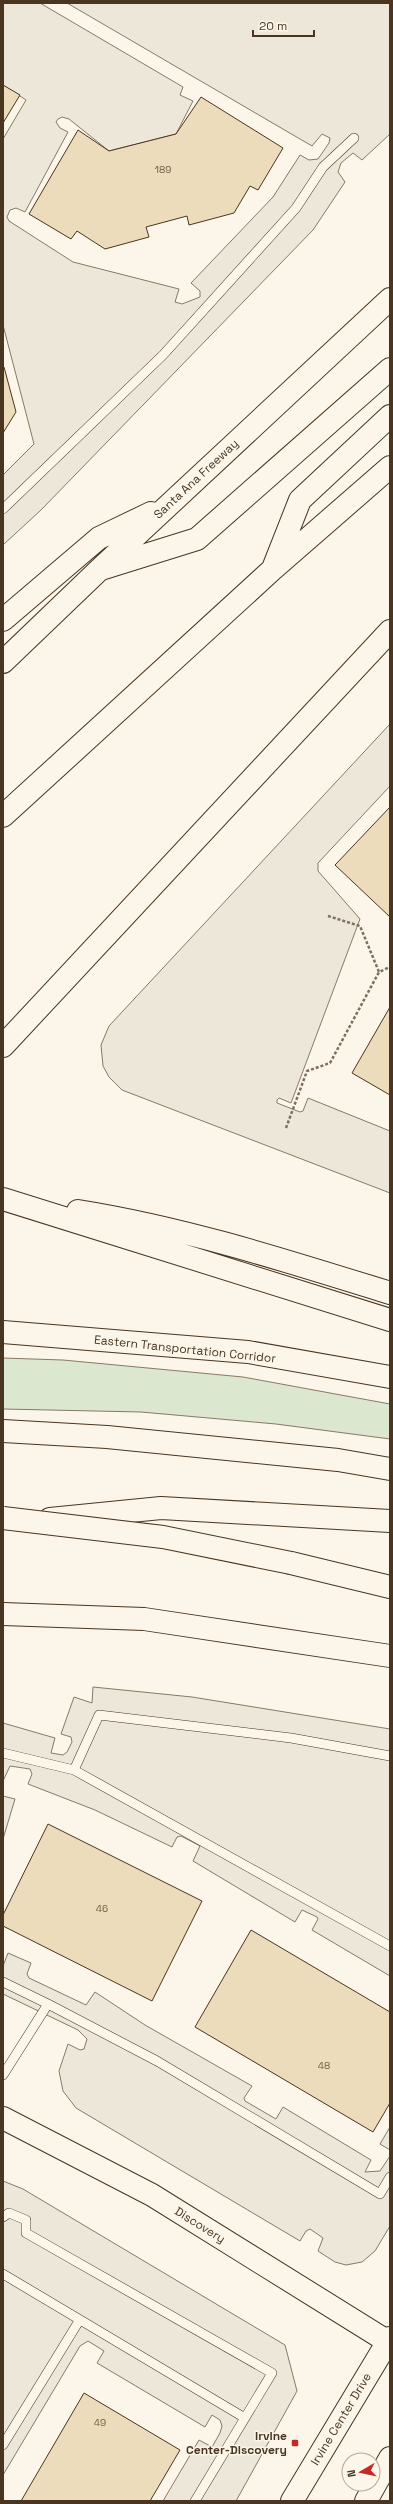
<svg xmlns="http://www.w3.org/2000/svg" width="393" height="2504" font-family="'Space Grotesk',sans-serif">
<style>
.green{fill:#dce7d0;stroke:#887966}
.parking{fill:#ede7d9;stroke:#887966}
.building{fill:#ecdcbc;stroke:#4a3520}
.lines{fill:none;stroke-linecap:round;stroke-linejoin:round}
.lane-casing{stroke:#4a3520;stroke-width:10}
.secondary-casing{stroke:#4a3520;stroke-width:24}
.primary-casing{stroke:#4a3520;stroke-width:24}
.highway-casing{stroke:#4a3520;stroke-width:24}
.path{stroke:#7f6f5c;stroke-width:2.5;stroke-dasharray:3 2;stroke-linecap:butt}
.lane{stroke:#fbf6e9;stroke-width:9}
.secondary{stroke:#fbf6e9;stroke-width:22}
.primary{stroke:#fbf6e9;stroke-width:22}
.highway{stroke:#fbf6e9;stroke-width:22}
.highway-bridge-casing{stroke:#4a3520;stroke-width:24;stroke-linecap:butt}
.highway-bridge{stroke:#fbf6e9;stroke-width:22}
.poi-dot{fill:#c62828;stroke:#fbf6e9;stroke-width:1.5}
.labels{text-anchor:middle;stroke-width:3;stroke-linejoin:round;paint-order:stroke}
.number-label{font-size:10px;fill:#725f47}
.street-label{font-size:12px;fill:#4a3520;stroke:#fbf6e9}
.poi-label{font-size:12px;font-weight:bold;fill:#4a3520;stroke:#fbf6e9;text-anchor:end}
</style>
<rect width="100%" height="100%" fill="#fbf6e9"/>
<path class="green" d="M3,1358L63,1360L243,1377L390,1404V1439L276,1424L141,1412L3,1409Z"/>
<path class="parking" d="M3,3H40L183,87L180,95L193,101L176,134L109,151L69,119L62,117L58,119L56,122L60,128L68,132L25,212L16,208L10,210L7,217L9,221L73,262L179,289L175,302L182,304L200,297V291L191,283L273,197L300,155L309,160L318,159L329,143L330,138L322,134L312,146L67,3H390V134L362,160L353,153L341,163L338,172L345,182L313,230L41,510L3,545V475L34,444L3,325V139L26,100L3,85Z
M390,724V786L318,863V871L360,919L291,1103L279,1098L277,1100V1103L300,1112L303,1111L308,1098L390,1131V1193L122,1090L109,1077L103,1066L101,1045L109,1026Z
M93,1687L192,1697L390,1729V1976L312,1930L318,1919L317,1917L302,1910L295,1922L193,1861L200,1846L181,1836L177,1837L172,1847L95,1810L28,1784L32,1774L30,1769L10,1766L3,1781V1723L55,1738L51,1753L63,1755L67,1752L72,1742L71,1737L61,1734L74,1697L92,1703Z
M3,1796L15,1799L3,1839Z
M8,1953L31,1963L27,1974L29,1978L86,2005L95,1992L145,2025L252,2086L244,2098L245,2101L276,2119L283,2107L371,2160L365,2172L380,2171L390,2156V2226L375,2251L362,2262L346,2265L335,2262L318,2251L323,2238L310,2229L306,2231L300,2241L76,2108L63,2091L59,2071L68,2044L80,2050L84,2049L87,2039L78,2030L3,1994V1966Z
M390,2127V2150L380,2144Z
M3,2181L23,2189L285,2345L297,2391L236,2501H163L199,2440L212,2447L220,2433L222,2426L220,2420L212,2415L205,2427L97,2363L104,2351L88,2341L80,2346L3,2475Z"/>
<path class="building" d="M3,85L20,95L3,123Z
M201,97L283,148L258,190L250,186L234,213L189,225L187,216L146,227L149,237L105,249L77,231L71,239L29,214L78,130L109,151L176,134Z
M4,367L16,412L3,433V368Z
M390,807V917L335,865Z
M390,1007V1095L352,1073Z
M48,1824L202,1901L152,2001L3,1926V1915Z
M251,1930L390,2012V2103L373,2132L195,2027Z
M84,2393L180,2450L150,2501H21Z"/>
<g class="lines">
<defs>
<path id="lane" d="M3,509L163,355L296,208L323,167L354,138
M3,1753L74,1770L99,1715L291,1738L390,1756
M74,1770L390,1946
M3,1982L48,2004L3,2075
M48,2004L157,2061L380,2194L390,2177
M3,2217L9,2213L26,2220V2233L272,2373L195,2501
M3,2274L245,2418
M3,2445L79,2321"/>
<path id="secondary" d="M3,2118L152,2195L390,2343"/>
<path id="primary" d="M292,2501L390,2338
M366,2501L390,2458"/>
<path id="highway" d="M274,566L300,500L390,416
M104,568L197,539L390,369
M3,620L99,538L151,513
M3,662L99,570L390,299
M3,816L273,569L390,467
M3,1046L390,631
M3,1199L390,1320
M78,1211C185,1228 287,1261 390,1293
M3,1332L248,1352L390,1377
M3,1431L107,1437L338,1460L390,1469
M50,1519L161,1508L390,1521
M291,1563L390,1587
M3,1614L144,1619L390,1656"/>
</defs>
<use href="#lane" class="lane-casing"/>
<use href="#secondary" class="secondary-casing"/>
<use href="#primary" class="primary-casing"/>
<use href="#highway" class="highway-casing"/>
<path class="path" d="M328,916L360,926L379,972L390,967
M286,1128L307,1071L330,1063L379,972"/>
<use href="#lane" class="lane"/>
<use href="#secondary" class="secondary"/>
<use href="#primary" class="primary"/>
<use href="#highway" class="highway"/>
<defs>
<path id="highway-bridge" d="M3,1518L163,1537L291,1563"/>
</defs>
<use href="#highway-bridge" class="highway-bridge-casing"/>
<use href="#highway-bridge" class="highway-bridge"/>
</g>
<rect class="poi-dot" x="291" y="2439" width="8" height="8" rx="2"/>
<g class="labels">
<g class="number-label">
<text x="163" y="173">189</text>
<text x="102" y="1912">46</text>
<text x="324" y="2069">48</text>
<text x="100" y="2426">49</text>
</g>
<g class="street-label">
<text transform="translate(196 479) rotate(-43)" y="4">Santa Ana Freeway</text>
<text transform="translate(185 1349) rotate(6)" y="4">Eastern Transportation Corridor</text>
<text transform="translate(200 2225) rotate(32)" y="4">Discovery</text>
<text transform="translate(341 2419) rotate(-59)" y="4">Irvine Center Drive</text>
</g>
<g class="poi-label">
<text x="287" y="2440">Irvine<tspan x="287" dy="14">Center-Discovery</tspan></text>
</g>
</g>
<rect width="393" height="2504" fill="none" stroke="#4a3520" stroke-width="8"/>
<g transform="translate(361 2472) rotate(261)"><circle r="19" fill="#fbf6e9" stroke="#b4a999"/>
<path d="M0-3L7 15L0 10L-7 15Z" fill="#c62828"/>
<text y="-6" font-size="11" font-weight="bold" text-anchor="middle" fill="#4a3520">N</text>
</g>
<path d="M253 30v6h61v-6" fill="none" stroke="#4a3520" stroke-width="2"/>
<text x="259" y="30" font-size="12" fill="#4a3520" stroke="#fbf6e9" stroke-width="3" paint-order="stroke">20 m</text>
</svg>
